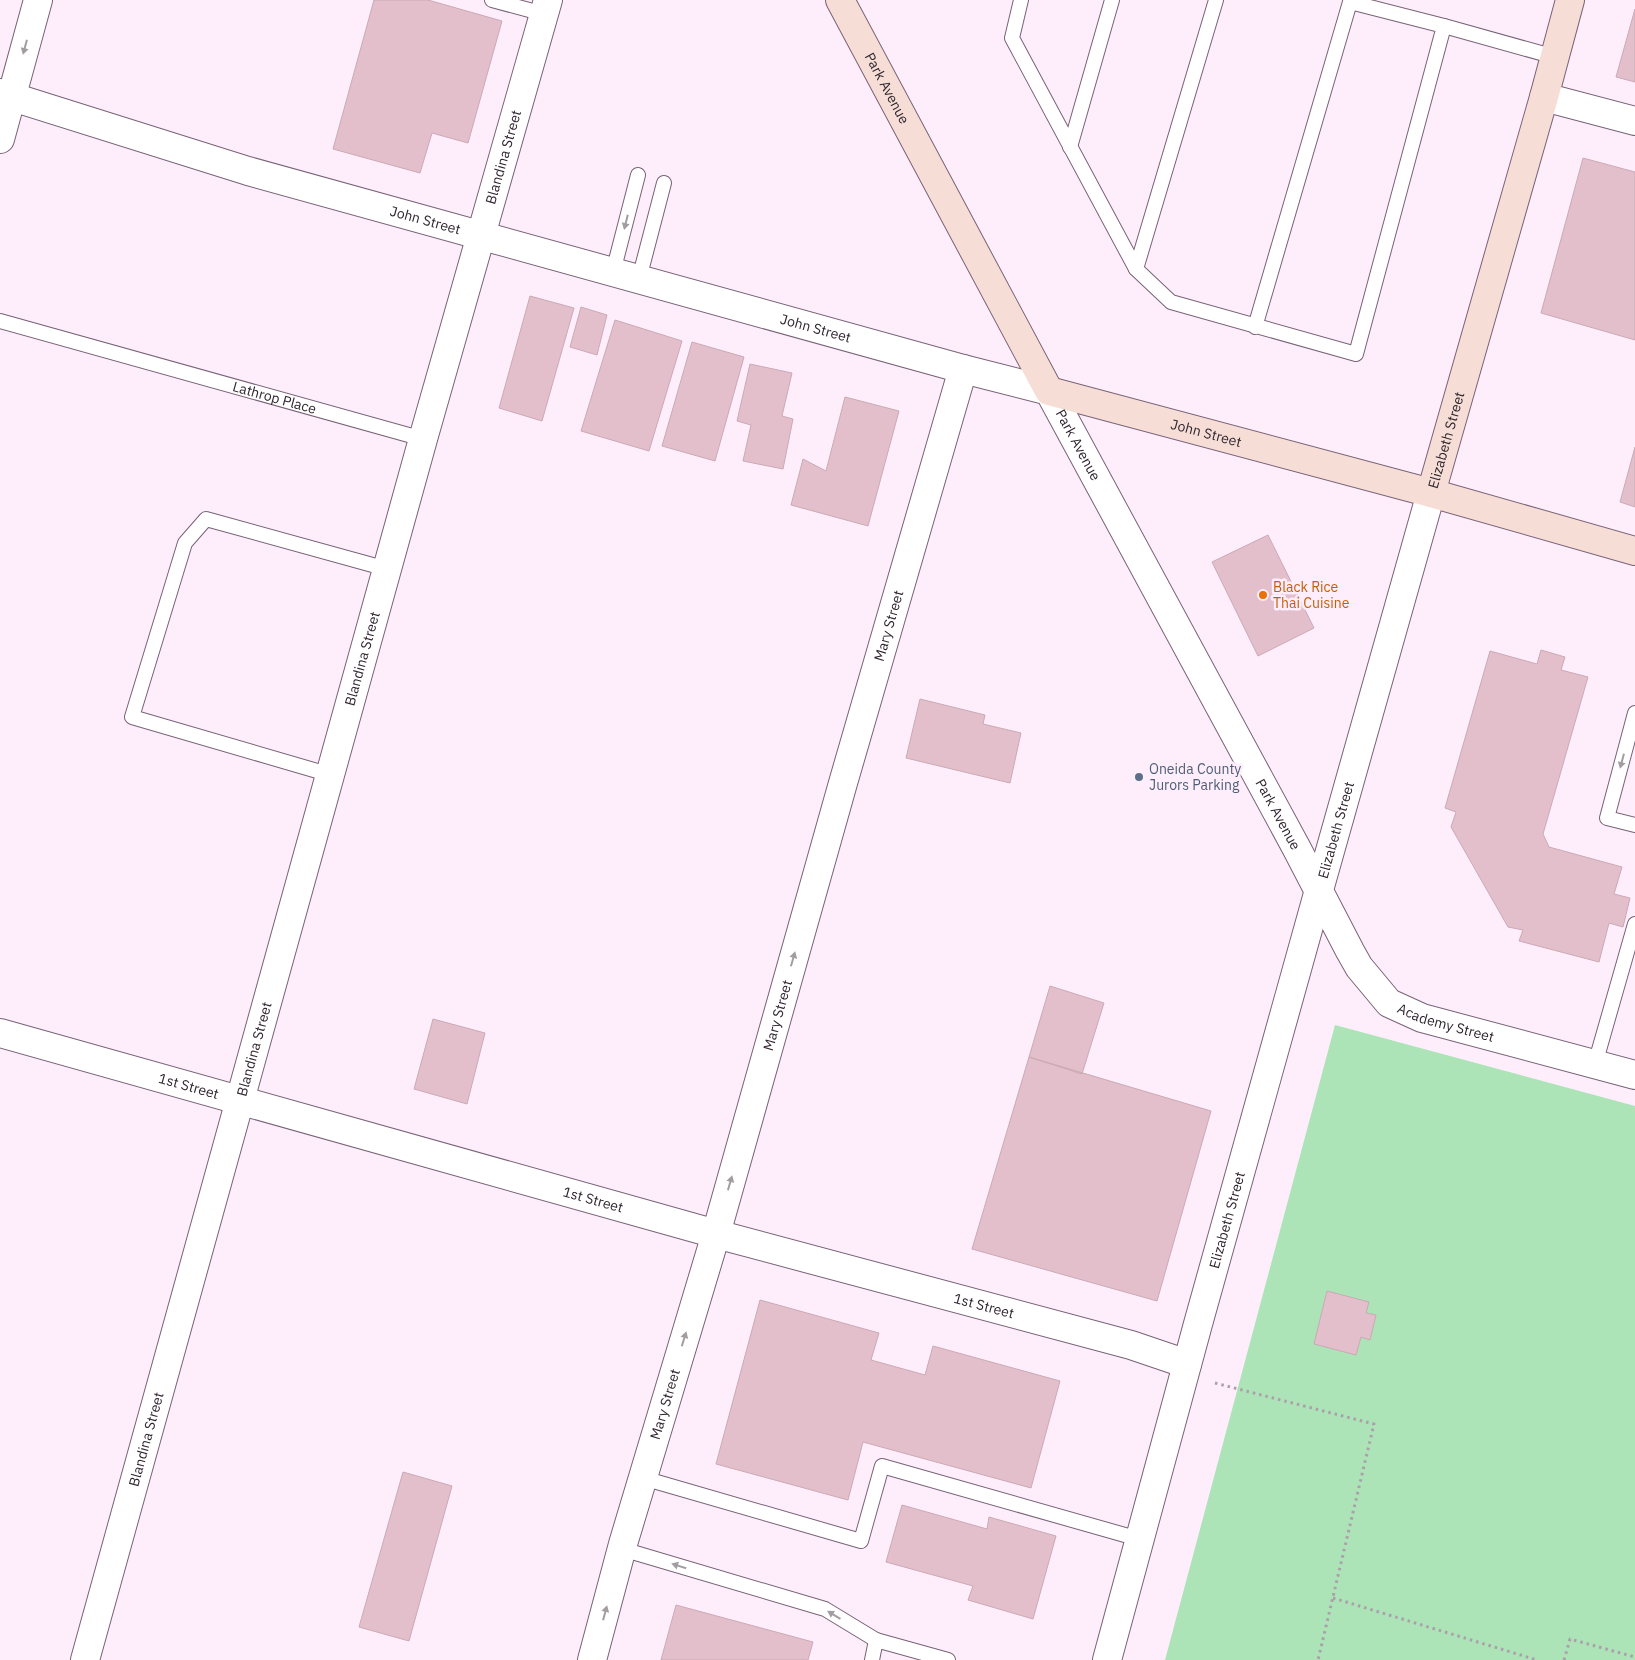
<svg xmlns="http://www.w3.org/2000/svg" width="1635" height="1660" font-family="'IBM Plex Sans',sans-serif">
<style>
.green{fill:#ace3b7}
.building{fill:#e2bfcb;stroke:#cba9b5}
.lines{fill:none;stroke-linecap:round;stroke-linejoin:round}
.lane-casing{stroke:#796277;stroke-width:16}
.street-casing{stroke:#796277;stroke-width:30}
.secondary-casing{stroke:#796277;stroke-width:30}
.path{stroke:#ac9fab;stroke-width:3;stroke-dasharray:2.5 4;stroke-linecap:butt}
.lane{stroke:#fff;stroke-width:14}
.street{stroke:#fff;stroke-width:28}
.secondary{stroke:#f6ded7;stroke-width:28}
.oneway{fill:#a29da1}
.food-dot{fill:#e8710a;stroke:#feeefc;stroke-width:2}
.service-dot{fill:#5c6f8a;stroke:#feeefc;stroke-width:2}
.labels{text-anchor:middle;stroke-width:5;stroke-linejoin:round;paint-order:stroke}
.street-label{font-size:14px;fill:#30262f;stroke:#feeefc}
.food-label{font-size:14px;fill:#c56008;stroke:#feeefc;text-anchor:start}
.service-label{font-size:14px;fill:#4e5e75;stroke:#feeefc;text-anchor:start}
</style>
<rect width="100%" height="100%" fill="#feeefc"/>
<path class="green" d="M1335,1025L1635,1106V1660H1165Z"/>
<path class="building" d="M374,0H428L502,21L468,143L432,133L420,173L333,149Z
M1635,9V82L1616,77Z
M1583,158L1635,172V340L1541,313Z
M530,296L574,308L542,421L499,408Z
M581,307L607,315L597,355L570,347Z
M615,320L682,341L649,451L581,431Z
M692,342L744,357L715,461L662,446Z
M750,364L792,373L782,416L793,419L783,469L743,461L751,425L737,421Z
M845,397L899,411L868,526L791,505L803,459L826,471Z
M1635,447V507L1620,502Z
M1268,535L1314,628L1258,656L1212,562Z
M1541,650L1565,657L1561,670L1588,677L1543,834L1549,847L1622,867L1614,894L1630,898L1623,927L1609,923L1599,962L1519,941L1523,930L1508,927L1451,827L1456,812L1445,808L1490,651L1537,664Z
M920,699L985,715L983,724L1021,733L1010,783L906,758Z
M1050,986L1104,1003L1082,1074L1029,1057Z
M433,1019L485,1033L467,1104L414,1089Z
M1029,1057L1211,1111L1157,1301L972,1249Z
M1327,1291L1369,1302L1366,1313L1376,1315L1370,1340L1361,1337L1356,1355L1314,1344Z
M760,1300L879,1333L871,1360L925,1375L933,1346L1060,1381L1031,1488L863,1442L848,1500L716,1464Z
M403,1472L452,1486L409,1641L359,1627Z
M902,1505L987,1529L989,1517L1056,1536L1033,1619L968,1600L973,1586L886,1562Z
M676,1605L813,1642L808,1660H661Z"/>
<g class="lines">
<defs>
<g id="lane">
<path d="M492,0L544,14"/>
<path d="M1021,0L1012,38L1136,269L1171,302L1356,354L1444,26L1350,2L1255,327"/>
<path d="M1444,26L1555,57"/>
<path d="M1070,147L1112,0"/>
<path d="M1136,269L1216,0"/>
<path d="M613,272L638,175"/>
<path d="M639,279L664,183"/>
<path id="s1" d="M0,321L423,439"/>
<path d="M1635,713L1607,818L1635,825"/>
<path d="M331,775L132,717L185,543L206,519L387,569"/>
<path d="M1595,1064L1635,924"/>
<path d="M643,1478L861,1541L882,1466L1139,1539"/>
<path d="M622,1549L825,1609L876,1640"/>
<path d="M872,1660L876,1640L948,1660"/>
</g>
<g id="street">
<path id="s2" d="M0,93L248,171L963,369L1049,391L1297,849L1350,951L1359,967L1389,1003L1422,1018L1635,1075"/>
<path d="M1544,97L1635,121"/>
<path d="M0,139L38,0"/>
<path id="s3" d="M0,1033L716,1234L1131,1345L1187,1364"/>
<path id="s4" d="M85,1660L423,439L548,0"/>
<path id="s5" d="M592,1660L623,1544L716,1234L843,783L963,369"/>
<path id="s6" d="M1107,1660L1198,1324L1319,890L1431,493"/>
</g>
<g id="secondary">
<path id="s7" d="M840,0L1049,391L1431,493L1635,551"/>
<path id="s8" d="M1431,493L1544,97L1570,0"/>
</g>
</defs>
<use href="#lane" class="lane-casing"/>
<use href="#street" class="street-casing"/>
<use href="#secondary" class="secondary-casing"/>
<path class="path" d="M1215,1383L1374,1424L1318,1660
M1333,1598L1537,1660
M1564,1660L1570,1639L1635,1657"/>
<use href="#lane" class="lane"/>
<use href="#street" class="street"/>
<use href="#secondary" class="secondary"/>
</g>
<defs><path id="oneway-solid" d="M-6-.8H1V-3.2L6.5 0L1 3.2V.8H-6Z" transform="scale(1.25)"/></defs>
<g class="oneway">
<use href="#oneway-solid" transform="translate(25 47) rotate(105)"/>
<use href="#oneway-solid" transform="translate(626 222) rotate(104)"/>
<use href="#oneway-solid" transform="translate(1622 761) rotate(105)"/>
<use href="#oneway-solid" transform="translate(793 959) rotate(-74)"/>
<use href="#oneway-solid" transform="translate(730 1183) rotate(-74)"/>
<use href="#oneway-solid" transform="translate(684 1339) rotate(-73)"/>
<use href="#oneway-solid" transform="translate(679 1566) rotate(-163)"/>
<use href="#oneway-solid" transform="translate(605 1613) rotate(-75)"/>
<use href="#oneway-solid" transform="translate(834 1615) rotate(-149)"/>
</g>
<circle class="food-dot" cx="1263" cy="595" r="5"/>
<circle class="service-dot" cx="1139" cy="777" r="5"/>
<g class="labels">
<g class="street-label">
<text dy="5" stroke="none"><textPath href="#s7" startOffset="100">Park Avenue</textPath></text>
<text dy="5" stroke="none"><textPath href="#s4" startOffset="1560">Blandina Street</textPath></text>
<text dy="5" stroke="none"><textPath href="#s2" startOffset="444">John Street</textPath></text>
<text dy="5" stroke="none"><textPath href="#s2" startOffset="849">John Street</textPath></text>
<text dy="5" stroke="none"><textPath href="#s1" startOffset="285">Lathrop Place</textPath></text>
<text dy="5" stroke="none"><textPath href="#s7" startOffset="606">John Street</textPath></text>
<text dy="5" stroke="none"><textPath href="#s8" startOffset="55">Elizabeth Street</textPath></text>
<text dy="5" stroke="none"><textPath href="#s2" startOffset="1152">Park Avenue</textPath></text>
<text dy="5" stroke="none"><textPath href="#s5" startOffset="1076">Mary Street</textPath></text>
<text dy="5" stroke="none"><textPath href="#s4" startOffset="1039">Blandina Street</textPath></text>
<text dy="5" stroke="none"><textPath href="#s2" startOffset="1572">Park Avenue</textPath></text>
<text dy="5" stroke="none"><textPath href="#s6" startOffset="861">Elizabeth Street</textPath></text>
<text dy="5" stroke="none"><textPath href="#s5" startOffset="671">Mary Street</textPath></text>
<text dy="5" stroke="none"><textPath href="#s2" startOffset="1852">Academy Street</textPath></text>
<text dy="5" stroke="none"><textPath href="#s4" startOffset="634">Blandina Street</textPath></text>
<text dy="5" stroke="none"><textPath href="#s3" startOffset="196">1st Street</textPath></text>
<text dy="5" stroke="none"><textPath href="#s3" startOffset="616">1st Street</textPath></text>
<text dy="5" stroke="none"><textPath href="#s6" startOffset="456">Elizabeth Street</textPath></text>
<text dy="5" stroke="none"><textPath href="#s3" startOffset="1021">1st Street</textPath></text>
<text dy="5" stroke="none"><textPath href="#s5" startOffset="266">Mary Street</textPath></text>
<text dy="5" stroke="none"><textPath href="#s4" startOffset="229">Blandina Street</textPath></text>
</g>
<g class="food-label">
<text x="1273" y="592">Black Rice<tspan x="1273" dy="16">Thai Cuisine</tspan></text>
</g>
<g class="service-label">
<text x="1149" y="774">Oneida County<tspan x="1149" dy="16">Jurors Parking</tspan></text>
</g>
</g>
</svg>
